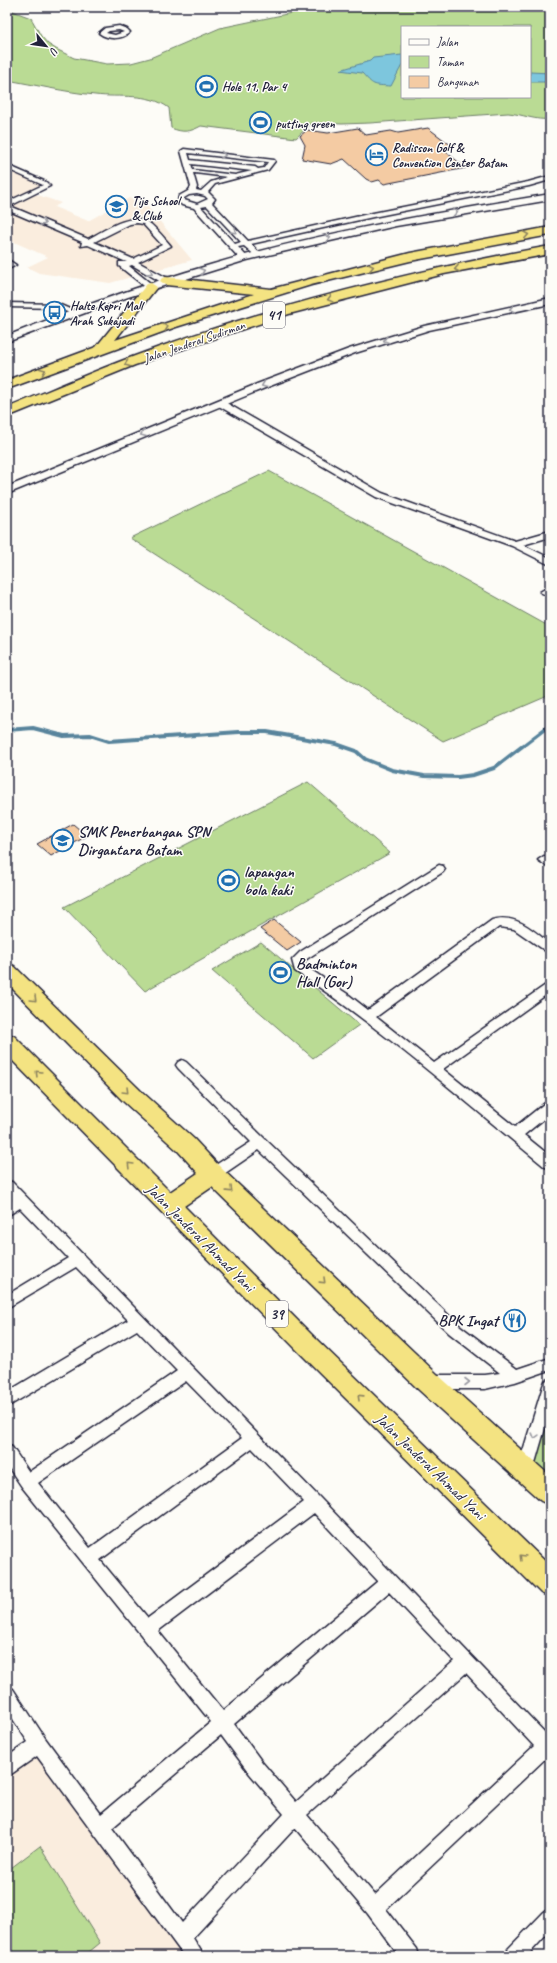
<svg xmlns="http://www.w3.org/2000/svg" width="557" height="1963" font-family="Caveat,sans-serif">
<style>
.built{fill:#faedde}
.green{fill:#badb94;stroke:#6e7e68;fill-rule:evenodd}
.water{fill:#7dc6dd;stroke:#59849c}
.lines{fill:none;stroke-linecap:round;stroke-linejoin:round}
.stream{stroke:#59849c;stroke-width:4}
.building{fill:#f4cba3;stroke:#22223b}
.minor-casing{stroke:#22223b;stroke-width:3}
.tertiary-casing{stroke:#22223b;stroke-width:3}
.trunk-casing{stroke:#22223b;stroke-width:3}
.minor{fill:#fdfcf7;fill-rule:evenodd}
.tertiary{fill:#fdfcf7;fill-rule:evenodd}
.trunk{fill:#f4e382;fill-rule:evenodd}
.oneway{stroke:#9a9aa2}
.oneway2{stroke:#8b825e}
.labels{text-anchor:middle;stroke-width:3;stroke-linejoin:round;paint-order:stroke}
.far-poi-label{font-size:13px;font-weight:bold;fill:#22223b;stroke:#fdfcf7;text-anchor:start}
.far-street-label{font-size:13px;fill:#22223b;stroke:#fdfcf7}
.shield{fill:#fdfcf7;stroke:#646373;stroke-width:1}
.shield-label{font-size:15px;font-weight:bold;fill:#22223b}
.poi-label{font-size:16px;font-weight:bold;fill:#22223b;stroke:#fdfcf7;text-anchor:start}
.street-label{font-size:16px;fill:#22223b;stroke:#fdfcf7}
</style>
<rect width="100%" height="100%" fill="#fdfcf7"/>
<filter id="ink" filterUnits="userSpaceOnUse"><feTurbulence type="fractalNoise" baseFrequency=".025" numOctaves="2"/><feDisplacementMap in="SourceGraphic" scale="8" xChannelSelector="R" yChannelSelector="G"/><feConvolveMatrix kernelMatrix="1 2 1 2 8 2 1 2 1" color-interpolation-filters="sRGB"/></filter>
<g filter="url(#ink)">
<path class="built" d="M7,168L52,186L35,194L61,203L54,207L88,221L129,198L147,206L192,260L110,283L39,273L27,267L48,257L7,239Z
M39,1744L195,1956H7V1768Z"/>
<path class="green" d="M320,7H550V119C536,121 522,114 508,113L370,123L342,124L312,123L296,138L201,126C190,132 183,133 171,128L169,108C148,92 119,98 95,95C65,92 36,85 7,80V9L31,18L41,36L48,44L56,49L74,58L107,64L131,63L150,58L220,28ZM402,27H530V97H402Z
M269,471L550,627V695L443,741L130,538Z
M308,782L390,853L145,991L64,907Z
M261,942L359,1025L313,1058L212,971Z
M550,1375V1502L522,1474Z
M40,1846L100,1943L84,1956H7V1871Z"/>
<path class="water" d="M402,55V65L391,86C372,85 374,86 362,73L340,70L370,61L373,58Z
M530,72L550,73V82H530Z"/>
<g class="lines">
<path class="stream" d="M7,730L33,728L64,736L90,735L109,741L239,732H267L336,744L356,751L365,759L392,770L424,776L458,777L473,775L494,768L550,725"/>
</g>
<path class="building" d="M358,128L366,135L391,131L398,133L428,128L452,146L441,148L466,168L384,184L379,180L372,182L366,179L344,159L331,164L302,159L305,145L300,136L307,130L328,133Z
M73,824L87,836L51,856L37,844Z
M274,920L301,942L287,951L260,929Z"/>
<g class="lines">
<defs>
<path id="minor" d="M62,7H142L139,9H65Z
M119,26L127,29L130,32C122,40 108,40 99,33L105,28ZM119,30L124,32L115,35L106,33L109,31Z
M184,149L274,160L275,161L268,170L215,184L208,192L215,199L212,203L248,241L373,213L528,182L550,176V180L529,186L373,217L251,244L261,255L257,257L244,246L238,247L248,258L244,260H241L194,208L182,205L178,201L179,196L188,191L191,187L181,151ZM188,153L268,162L264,168L258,169L255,167L190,160ZM191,164L252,171L235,175L193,170ZM193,173H195L227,177L211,182L201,191L196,190L197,187ZM197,194L205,196L208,199L197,204L184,200V198L189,195ZM207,206L241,242L235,244L201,207Z
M7,165L46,182L50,186L10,206L88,239C104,231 128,213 146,221C153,224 166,240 171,246L138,262L169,279V283H163L132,265L129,266L155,287L148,289L119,266V262H127L124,261L88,245L81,246L82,242L7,210V202L43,185L7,169ZM137,223L143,224L162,245L133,259L94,242L130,224Z
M7,259L16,265L7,270Z
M7,303L58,304L79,313L75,315L57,308L7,307Z
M217,401H223L382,493L515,541L550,531V537L523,545L550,558V565L512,546L376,497L217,405Z
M545,589L550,591V597L540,592Z
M544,856L550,859V868L538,860Z
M439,865L443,866L445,869L443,872L308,958L304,961L305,966L349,995L368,1010L492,920C515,913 533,930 550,944V954L514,929L499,927L376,1017L434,1063L550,982V992L443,1069L515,1127L545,1103L550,1102V1114L524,1135L550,1156V1168L545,1167C463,1100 383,1029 295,971L292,960L300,952Z
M182,1060L186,1062L265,1139L459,1325L517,1369L550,1358V1370L515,1382L485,1389H429L424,1387L422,1382L424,1377L429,1375H485L500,1373L449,1333L259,1150L218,1178L213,1179L208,1178L206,1174L208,1170L251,1142L178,1068L176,1065L178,1062Z
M7,1181L12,1182L320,1498L550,1738V1759L547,1757L386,1909L417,1949L419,1956H399L368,1914L295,1828L193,1938L204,1956H184L37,1756L7,1777V1757L28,1742L7,1710V1687L13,1689L45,1738L101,1814L211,1722L22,1487L7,1465V1445L12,1447L29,1472L177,1371L137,1330L7,1407V1392L128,1320L76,1267L7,1308V1295L68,1258L20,1208L7,1216V1203L12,1200L7,1195ZM186,1381L242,1438L90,1548L38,1483ZM252,1448L304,1502L148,1618L100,1560ZM314,1513L378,1581L223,1711L158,1631ZM389,1592L454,1661L296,1802L262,1762L234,1724ZM466,1673L534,1746L375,1895L307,1815ZM221,1735L250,1774L284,1814L182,1923L112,1828Z
M550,1379V1411L533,1470L530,1475L525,1477L520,1475L517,1470L543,1386L545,1381Z
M550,1909V1931L527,1956H506L508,1949L544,1912Z"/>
<path id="tertiary" d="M550,194V200L396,226L247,260L128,297L7,342V336C74,309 141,285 210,265C321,232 436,213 550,194Z
M550,298V304L429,330L355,353L265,388L7,494V487L257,384L349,349L424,326Z"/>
<path id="trunk" d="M550,227V235L410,261L311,285L176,327L7,389V380L96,347L147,284L151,283L157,287L115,340L254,294L166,285L160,281L162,278L166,277L271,289L410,253Z
M550,246V254L444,274L289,314L135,365L7,417V408C46,392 85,375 124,360C262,308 405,272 550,246Z
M7,964L14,966L140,1090L194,1139L221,1168L437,1374L550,1476V1505L541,1501L419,1390L212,1187L184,1206L313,1336L550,1566V1597L541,1593L297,1350L7,1055V1034L14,1036L170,1192L198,1173L178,1151L124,1102L7,983Z"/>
</defs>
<use href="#minor" class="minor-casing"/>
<use href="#tertiary" class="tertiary-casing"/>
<use href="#trunk" class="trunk-casing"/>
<use href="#minor" class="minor"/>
<use href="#tertiary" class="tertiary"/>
<use href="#trunk" class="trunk"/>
</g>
<defs><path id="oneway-chevron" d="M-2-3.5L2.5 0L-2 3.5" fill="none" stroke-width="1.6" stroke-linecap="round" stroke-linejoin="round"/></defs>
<g class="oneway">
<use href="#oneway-chevron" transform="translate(223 155) rotate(6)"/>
<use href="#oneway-chevron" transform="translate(455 212) rotate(-10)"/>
<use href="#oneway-chevron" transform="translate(43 223) rotate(23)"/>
<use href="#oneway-chevron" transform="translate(234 231) rotate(46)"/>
<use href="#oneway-chevron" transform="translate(328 238) rotate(-14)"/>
<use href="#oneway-chevron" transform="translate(202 271) rotate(-17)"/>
<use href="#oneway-chevron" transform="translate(150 272) rotate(29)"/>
<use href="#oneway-chevron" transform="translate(512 309) rotate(168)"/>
<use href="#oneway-chevron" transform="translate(386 340) rotate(162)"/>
<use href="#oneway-chevron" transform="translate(264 385) rotate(159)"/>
<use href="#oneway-chevron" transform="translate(143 434) rotate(158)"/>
<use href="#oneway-chevron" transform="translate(467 1382)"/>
<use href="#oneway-chevron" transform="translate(535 1436) rotate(106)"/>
</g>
<g class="oneway2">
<use href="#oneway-chevron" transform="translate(526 235) rotate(-10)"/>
<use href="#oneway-chevron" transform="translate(371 267) rotate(-13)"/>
<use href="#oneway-chevron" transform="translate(457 269) rotate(168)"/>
<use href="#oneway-chevron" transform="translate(330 299) rotate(165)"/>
<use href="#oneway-chevron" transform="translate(166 327) rotate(-19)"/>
<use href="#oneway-chevron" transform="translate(127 364) rotate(159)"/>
<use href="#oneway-chevron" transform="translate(43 371) rotate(-21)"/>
<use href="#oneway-chevron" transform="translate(34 999) rotate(45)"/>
<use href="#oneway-chevron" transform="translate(38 1073) rotate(-135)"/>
<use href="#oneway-chevron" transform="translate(126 1091) rotate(45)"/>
<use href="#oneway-chevron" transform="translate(130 1165) rotate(-135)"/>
<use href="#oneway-chevron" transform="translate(230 1190) rotate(44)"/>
<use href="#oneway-chevron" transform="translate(323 1281) rotate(44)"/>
<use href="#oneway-chevron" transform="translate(360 1397) rotate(-136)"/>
<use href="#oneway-chevron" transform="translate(522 1557) rotate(-135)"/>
</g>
</g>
<defs>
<symbol id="stadium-ring" viewBox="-11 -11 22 22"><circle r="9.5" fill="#fdfcf7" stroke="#1f6fb2" stroke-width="1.5"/><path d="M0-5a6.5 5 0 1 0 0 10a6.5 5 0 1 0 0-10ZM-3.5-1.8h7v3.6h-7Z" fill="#1f6fb2"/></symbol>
<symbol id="hotel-ring" viewBox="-11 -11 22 22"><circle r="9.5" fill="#fdfcf7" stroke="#1f6fb2" stroke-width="1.5"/><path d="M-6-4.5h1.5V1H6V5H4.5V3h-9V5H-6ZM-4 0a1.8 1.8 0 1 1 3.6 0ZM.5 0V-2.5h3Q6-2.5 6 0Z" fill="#1f6fb2"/></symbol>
<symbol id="school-ring" viewBox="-11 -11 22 22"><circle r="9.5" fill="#fdfcf7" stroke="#1f6fb2" stroke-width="1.5"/><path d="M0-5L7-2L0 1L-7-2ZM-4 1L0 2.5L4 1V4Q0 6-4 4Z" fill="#1f6fb2"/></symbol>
<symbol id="bus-ring" viewBox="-11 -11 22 22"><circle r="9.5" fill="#fdfcf7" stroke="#1f6fb2" stroke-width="1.5"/><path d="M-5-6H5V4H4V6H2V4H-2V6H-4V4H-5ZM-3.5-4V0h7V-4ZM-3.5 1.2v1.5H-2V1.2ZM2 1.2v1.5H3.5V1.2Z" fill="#1f6fb2"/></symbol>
<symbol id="restaurant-ring" viewBox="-11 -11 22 22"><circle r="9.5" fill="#fdfcf7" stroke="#1f6fb2" stroke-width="1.5"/><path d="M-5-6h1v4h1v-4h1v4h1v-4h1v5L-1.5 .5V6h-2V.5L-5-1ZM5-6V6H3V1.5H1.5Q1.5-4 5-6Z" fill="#1f6fb2"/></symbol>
</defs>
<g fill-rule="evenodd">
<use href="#stadium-ring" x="194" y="74" width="25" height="25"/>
<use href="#stadium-ring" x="248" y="110" width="25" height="25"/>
<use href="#hotel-ring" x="364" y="142" width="25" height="25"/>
<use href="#school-ring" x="104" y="194" width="25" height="25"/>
<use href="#bus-ring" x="42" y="300" width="25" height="25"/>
<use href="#school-ring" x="50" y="828" width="25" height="25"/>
<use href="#stadium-ring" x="216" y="868" width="25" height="25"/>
<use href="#stadium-ring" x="268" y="960" width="25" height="25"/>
<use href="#restaurant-ring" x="502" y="1308" width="25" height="25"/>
</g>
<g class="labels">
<g class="far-poi-label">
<text x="222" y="91">Hole 11, Par 4</text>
<text x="276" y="128">putting green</text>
<text x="392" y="152">Radisson Golf &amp;<tspan x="392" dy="15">Convention Center Batam</tspan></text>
<text x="132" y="205">Tije School<tspan x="132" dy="15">&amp; Club</tspan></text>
<text x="70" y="310">Halte Kepri Mall<tspan x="70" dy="15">Arah Sukajadi</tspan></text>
</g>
<g class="far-street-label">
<text transform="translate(194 341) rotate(-19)" y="5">Jalan Jenderal Sudirman</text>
</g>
<g class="shield">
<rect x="263" y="302" width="22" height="26" rx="3"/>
<rect x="266" y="1301" width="22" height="26" rx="3"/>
</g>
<g class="shield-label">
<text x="274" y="320">41</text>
<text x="277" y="1319">39</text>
</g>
<g class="poi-label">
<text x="78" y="837">SMK Penerbangan SPN<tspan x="78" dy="18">Dirgantara Batam</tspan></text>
<text x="244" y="877">lapangan<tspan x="244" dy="18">bola kaki</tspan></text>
<text x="296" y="969">Badminton<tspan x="296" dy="18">Hall (Gor)</tspan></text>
<text x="498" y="1326" text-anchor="end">BPK Ingat</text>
</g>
<g class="street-label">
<text transform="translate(201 1237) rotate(45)" y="6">Jalan Jenderal Ahmad Yani</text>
<text transform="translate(431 1466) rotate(44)" y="6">Jalan Jenderal Ahmad Yani</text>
</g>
</g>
<rect width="557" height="1963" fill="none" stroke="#fdfcf7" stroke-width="24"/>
<rect x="12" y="12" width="533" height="1939" fill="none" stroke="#22223b" stroke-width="1.5" filter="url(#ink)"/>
<rect x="401" y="26" width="130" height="72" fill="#fdfcf7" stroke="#a5a5ac"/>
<rect x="409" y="39" width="20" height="6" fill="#fdfcf7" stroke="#a5a5ac"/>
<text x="437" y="46" font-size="12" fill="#22223b">Jalan</text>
<rect x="409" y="56" width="20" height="12" fill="#badb94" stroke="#a5a5ac"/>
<text x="437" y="66" font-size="12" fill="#22223b">Taman</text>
<rect x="409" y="76" width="20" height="12" fill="#f4cba3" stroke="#a5a5ac"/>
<text x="437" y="86" font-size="12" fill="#22223b">Bangunan</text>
<g transform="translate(46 46) rotate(119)" stroke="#fdfcf7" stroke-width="3" paint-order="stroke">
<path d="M0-3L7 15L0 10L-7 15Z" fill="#22223b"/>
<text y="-6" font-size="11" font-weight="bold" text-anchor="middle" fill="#22223b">U</text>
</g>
</svg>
